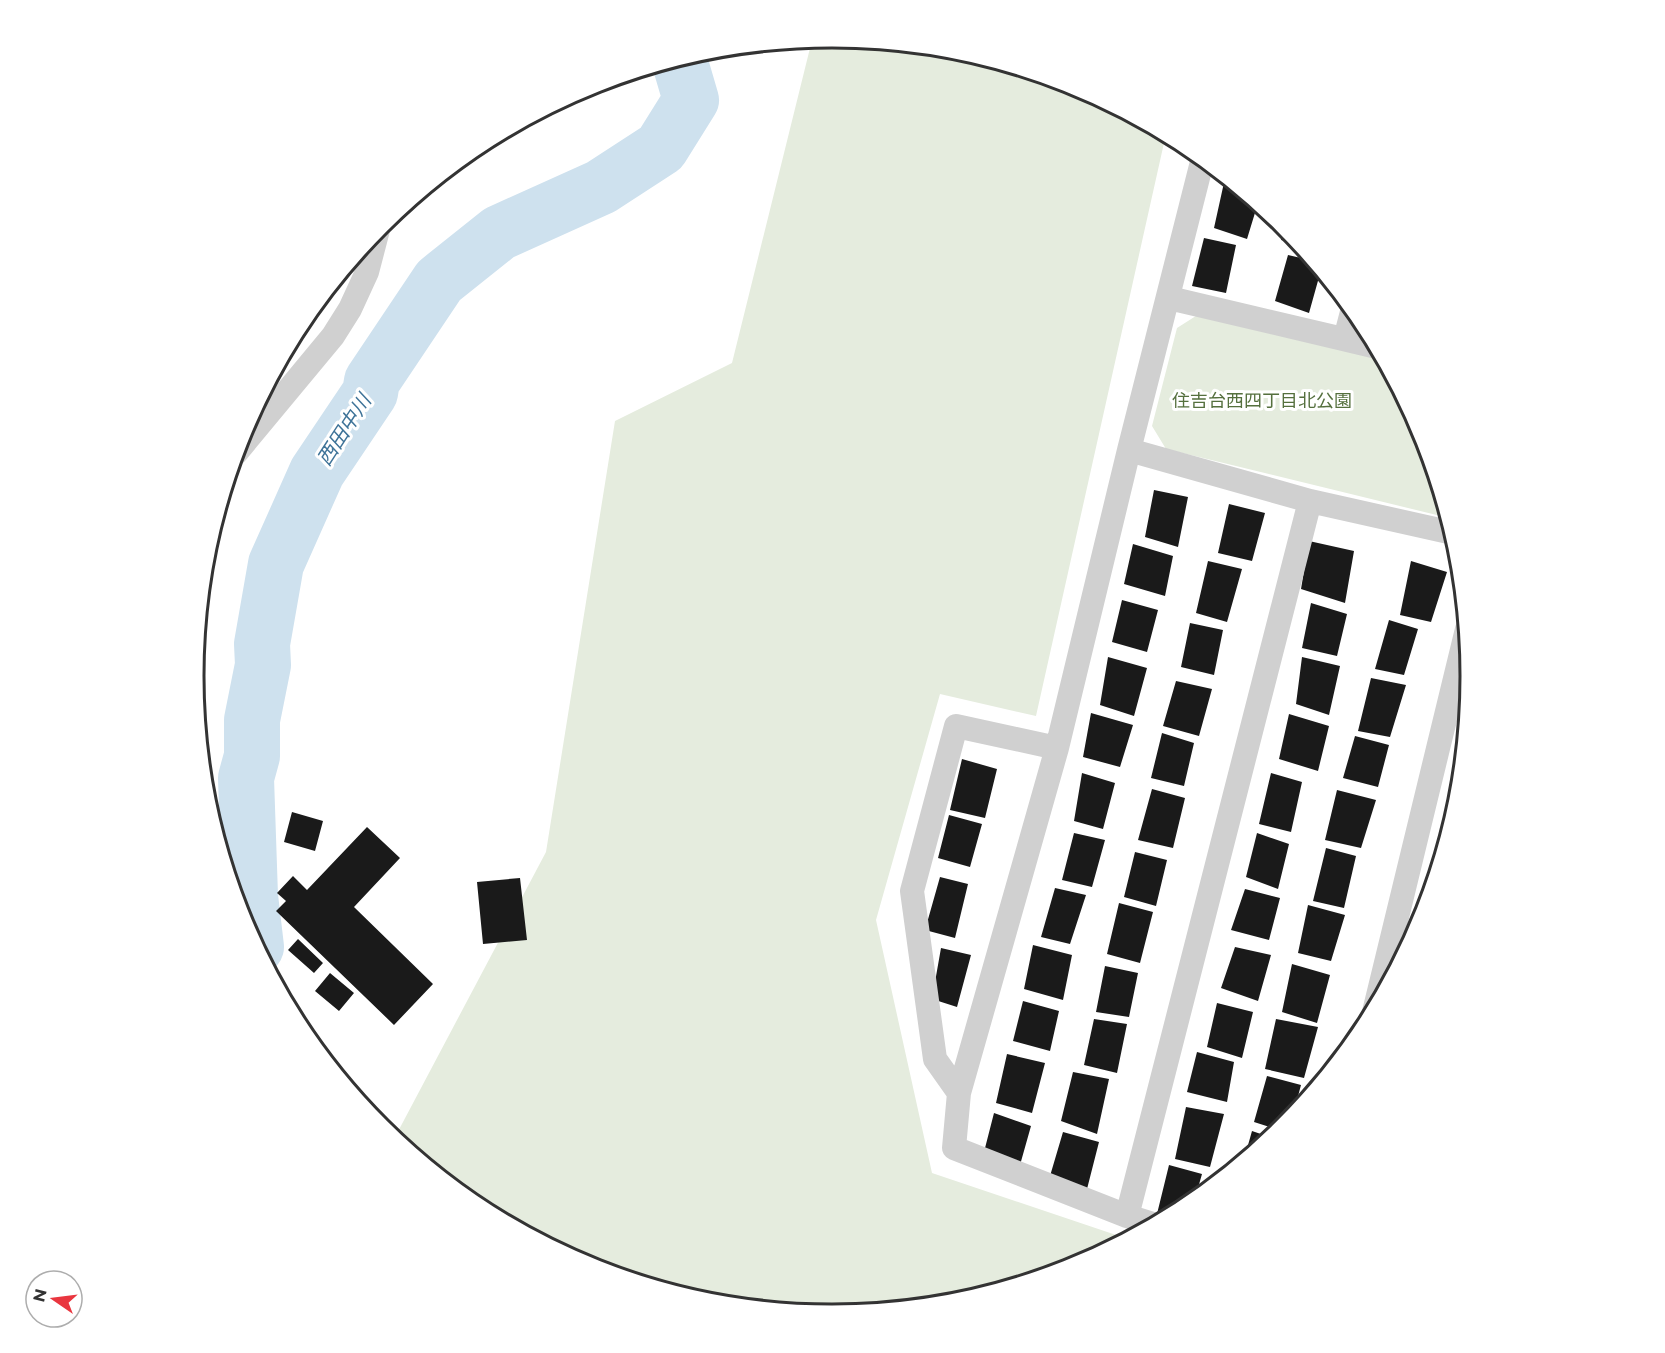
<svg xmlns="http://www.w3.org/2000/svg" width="1665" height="1353" font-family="Montserrat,'Noto Sans JP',sans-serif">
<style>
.green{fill:#e5ecde}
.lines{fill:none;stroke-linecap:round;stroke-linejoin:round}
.river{stroke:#cee1ee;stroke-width:56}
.building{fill:#1a1a1a}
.street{stroke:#d0d0d0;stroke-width:24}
.labels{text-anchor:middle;stroke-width:6;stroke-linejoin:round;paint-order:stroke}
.park-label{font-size:18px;fill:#55703e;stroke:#fff}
.water-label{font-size:20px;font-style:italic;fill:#3e7398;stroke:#fff}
.rim{fill:none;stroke:#333;stroke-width:3}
</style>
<rect width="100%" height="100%" fill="#fff"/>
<path class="green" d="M833,38L958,50L1077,86L1166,134L1036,716L940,694L876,920L932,1173L1128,1239L1077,1267L957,1303L832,1315L708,1303L588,1267L477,1208L394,1139L546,852L615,421L732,363L812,40Z
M1199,314L1384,360L1423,432L1449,518L1166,449L1152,426L1177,328Z"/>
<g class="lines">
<path class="river" d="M256,947L250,896L246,778L252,756V720L263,665L262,644L276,564L317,472L370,393L372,381L439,281L499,233L601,187L661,148L691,100L679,59"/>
</g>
<path class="building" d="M1225,178L1258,203L1247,239L1214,228Z
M1286,226L1299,242L1300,244L1281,240Z
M1204,238L1236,245L1226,293L1192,286Z
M1288,255L1314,261L1321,270L1309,313L1275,301Z
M1154,490L1188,497L1178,547L1145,537Z
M1229,504L1265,513L1252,561L1218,553Z
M1309,541L1354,551L1345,603L1301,589Z
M1133,544L1173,556L1165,596L1124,584Z
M1208,561L1242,569L1227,622L1196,613Z
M1411,561L1447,572L1431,622L1400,615Z
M1122,600L1158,610L1147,652L1112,642Z
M1311,603L1347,614L1337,656L1302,648Z
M1389,620L1418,629L1404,675L1375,669Z
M1190,623L1223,630L1214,675L1181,667Z
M1108,657L1147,668L1134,716L1100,705Z
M1302,657L1340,666L1329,715L1296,704Z
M1371,678L1406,685L1390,737L1358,731Z
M1176,681L1212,689L1199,736L1163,726Z
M1091,713L1133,725L1120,767L1083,757Z
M1289,714L1329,726L1318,771L1279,759Z
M1162,733L1194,743L1184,786L1151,778Z
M1355,736L1389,745L1378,787L1343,778Z
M962,759L997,769L985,818L950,810Z
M1082,773L1115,783L1103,829L1074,821Z
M1271,773L1302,782L1291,832L1259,824Z
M1152,789L1185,798L1173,848L1138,840Z
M1337,790L1376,800L1361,848L1325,840Z
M292,812L323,821L315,851L284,842Z
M949,815L982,824L970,867L938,858Z
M367,827L400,858L354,907L433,984L394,1025L276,911L286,901L277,893L293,876L307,890Z
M1074,833L1105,840L1092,887L1062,880Z
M1257,833L1289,844L1278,889L1246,877Z
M1326,848L1356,856L1344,908L1313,901Z
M1135,852L1167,860L1156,906L1124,897Z
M940,877L968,884L955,938L925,930Z
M520,878L527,940L483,944L477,882Z
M1055,888L1086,895L1070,944L1041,937Z
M1245,889L1280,898L1269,940L1231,930Z
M1119,903L1153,912L1140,963L1107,954Z
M1308,905L1345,915L1331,961L1298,953Z
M298,939L323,963L314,973L288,950Z
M1033,945L1072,955L1063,1000L1024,989Z
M1235,947L1271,955L1258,1001L1221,988Z
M941,948L971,955L957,1007L932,999Z
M1292,964L1330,975L1317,1023L1282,1012Z
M1105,966L1138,973L1129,1017L1096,1012Z
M330,973L354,993L339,1011L315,991Z
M1023,1001L1059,1011L1050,1051L1013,1041Z
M1217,1003L1253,1012L1242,1058L1207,1047Z
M1094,1019L1127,1024L1117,1073L1084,1065Z
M1276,1019L1318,1027L1304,1078L1265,1069Z
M1197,1052L1234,1062L1227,1102L1187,1092Z
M1007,1054L1045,1063L1032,1113L996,1103Z
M1073,1072L1109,1079L1097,1134L1061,1121Z
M1267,1076L1301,1085L1292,1119L1282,1131L1254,1122Z
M1186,1107L1224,1114L1210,1167L1175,1159Z
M994,1113L1031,1126L1020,1165L984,1152Z
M1252,1131L1273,1138L1243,1163Z
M1063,1132L1099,1142L1087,1189L1050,1176Z
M1169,1165L1202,1174L1194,1202L1164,1220L1156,1218Z"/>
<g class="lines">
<path class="street" d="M1169,298L1377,347
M1345,339L1353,308
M1129,450L1310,501L1453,533
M236,453L333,336L350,309L367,272L379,226
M1374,1012L1467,629
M959,1093L935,1059L912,891L956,726L1057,748
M1127,1216L1310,501
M1156,1225L1127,1216L954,1148L959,1093L1057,748L1129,450L1203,158"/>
</g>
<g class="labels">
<g class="park-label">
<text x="1262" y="407">住吉台西四丁目北公園</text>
</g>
<g class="water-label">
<text transform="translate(344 430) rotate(-57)" y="7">西田中川</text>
</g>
</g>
<path d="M0 0H1665V1353H0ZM204 676a628 628 0 1 1 1256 0a628 628 0 1 1-1256 0Z" fill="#fff" fill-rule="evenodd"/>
<path class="rim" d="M204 676a628 628 0 1 1 1256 0a628 628 0 1 1-1256 0Z"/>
<g transform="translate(54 1299) rotate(284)"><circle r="28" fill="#ffffff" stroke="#adadad" stroke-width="1.5"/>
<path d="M0-4.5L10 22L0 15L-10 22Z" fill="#e9363f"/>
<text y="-9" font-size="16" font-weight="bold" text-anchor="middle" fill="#333333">N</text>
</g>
</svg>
